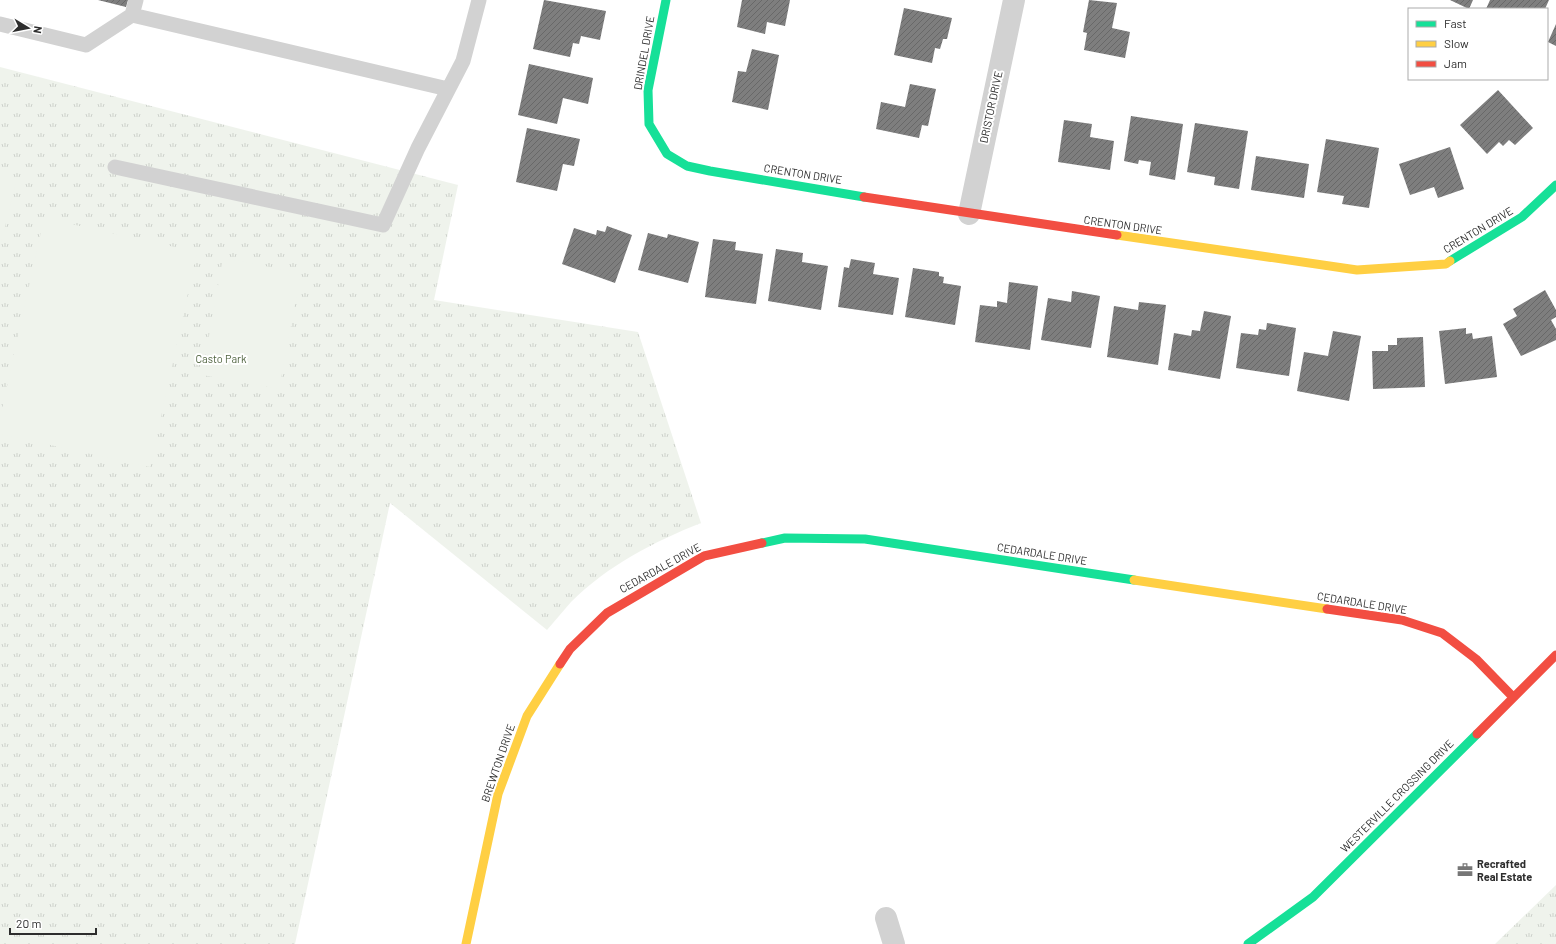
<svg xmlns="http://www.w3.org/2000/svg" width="1556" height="944" font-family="Barlow,sans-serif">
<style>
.park{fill:url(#park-tufts)}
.pitch{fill:#eff3ec}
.building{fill:url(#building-hatch)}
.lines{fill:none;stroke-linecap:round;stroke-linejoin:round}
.lane{stroke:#d2d2d2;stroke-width:15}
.street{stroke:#d2d2d2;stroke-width:22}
.fast{stroke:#16e098;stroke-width:9}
.slow{stroke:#ffcf43;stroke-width:9}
.jam{stroke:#f24e42;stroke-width:9}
.labels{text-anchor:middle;stroke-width:4;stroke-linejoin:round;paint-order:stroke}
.street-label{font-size:11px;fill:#2d2d2d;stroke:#fff}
.park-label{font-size:11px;fill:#4f633f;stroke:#fff}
.poi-label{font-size:11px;font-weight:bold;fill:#2d2d2d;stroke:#fff;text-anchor:start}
</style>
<defs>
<pattern id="park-tufts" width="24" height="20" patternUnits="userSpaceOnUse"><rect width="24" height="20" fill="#eff3ec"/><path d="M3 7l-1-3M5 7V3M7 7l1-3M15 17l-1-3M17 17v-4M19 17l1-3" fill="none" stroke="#cdd1cb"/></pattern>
<pattern id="building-hatch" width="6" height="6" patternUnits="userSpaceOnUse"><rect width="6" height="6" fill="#7e7e7e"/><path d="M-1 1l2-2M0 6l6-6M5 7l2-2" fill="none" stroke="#686868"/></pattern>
</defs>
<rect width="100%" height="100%" fill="#fff"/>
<path class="park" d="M0,67L458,185L434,300L638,332L701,523C655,541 607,566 571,602C563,611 555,621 547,630L390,503L295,944H0Z
M1556,885V944H1495Z"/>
<path class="pitch" d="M0,178L16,182L0,247Z
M44,218L197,252L150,467L0,434V418Z
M223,258L301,273L279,389L202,375Z"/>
<path class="building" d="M98,0H128L126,7Z
M544,0L606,11L600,40L581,36L579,44L573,43L570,57L533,49Z
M742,0H790L785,26L767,22L765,34L737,27Z
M1089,0L1117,3L1112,28L1130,32L1125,58L1084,50L1087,33L1083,32Z
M1450,0H1473L1469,9Z
M1490,0H1549L1545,9H1486Z
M904,8L952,18L947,39H943L940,49L935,48L932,63L894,55Z
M1556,24V46L1548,42Z
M752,49L779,55L768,110L732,102L738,71L746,72Z
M529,64L593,78L588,104L563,98L557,124L518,115Z
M910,84L936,89L928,126L922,125L919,138L876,129L881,102L905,107Z
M1498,90L1533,128L1515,145L1509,140L1503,146L1499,142L1487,154L1460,125Z
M1131,116L1183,124L1175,180L1149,175L1151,162L1139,160L1138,164L1124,161Z
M1064,120L1092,124L1090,137L1114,141L1110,170L1058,162Z
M1195,123L1248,131L1239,189L1214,185L1215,177L1187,172Z
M527,128L580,139L574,166L563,164L557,191L516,182Z
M1326,139L1379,148L1369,208L1342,204L1344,196L1317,192Z
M1450,147L1464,189L1438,198L1434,187L1410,195L1399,164Z
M1256,156L1309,164L1304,198L1251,190Z
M607,226L632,235L615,283L562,264L574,228L596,235L597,230L605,232Z
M648,233L667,238L668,234L699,242L688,283L638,270Z
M713,239L736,242L735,250L763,254L756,304L705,297Z
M776,249L803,253L802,262L828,266L821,310L768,301Z
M851,259L875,263L873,274L899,278L893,315L838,307L844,267L849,268Z
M913,268L939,272V276L944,277L943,283L961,286L955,325L905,317Z
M1009,282L1038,286L1030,350L975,342L980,305L997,307V301L1007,303Z
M1545,290L1556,310V317L1551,320L1556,329V340L1521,356L1503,324L1517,316L1513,309Z
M1072,291L1100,296L1091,348L1041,340L1048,298L1071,302Z
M1139,302L1166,305L1158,365L1107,357L1114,306L1138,310Z
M1204,311L1231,316L1220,379L1168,370L1174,333L1191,336L1192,330L1200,331Z
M1267,323L1296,328L1289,376L1236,368L1241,333L1258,335L1259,329L1266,330Z
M1466,328V334L1472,333L1473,339L1492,336L1497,377L1445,384L1439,331Z
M1333,331L1361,336L1349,401L1297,391L1304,352L1328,356Z
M1423,337L1425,387L1373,389L1372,351H1388V345H1397V338Z"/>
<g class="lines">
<path class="lane" d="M136,0L132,15L448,89
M0,24L86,45L132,15
M115,167L383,225L418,148L463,61L479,0"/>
<path class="street" d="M969,214L1014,0
M886,918L894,944"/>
<path class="fast" d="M666,0L648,90L649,124L667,154L687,166L710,171L864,197
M1450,261L1522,217L1556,185
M762,543L785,538L865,539L1134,580
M1248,944L1313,897L1477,734"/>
<path class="slow" d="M1117,235L1357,270L1446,264L1450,261
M1134,580L1327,609
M466,944L498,794L527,716L560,664"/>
<path class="jam" d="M864,197L1117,235
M1327,609L1402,620L1442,633L1476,659L1513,697
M560,664L570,649L607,613L704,556L762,543
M1477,734L1556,655"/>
</g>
<defs>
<symbol id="office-bare" viewBox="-9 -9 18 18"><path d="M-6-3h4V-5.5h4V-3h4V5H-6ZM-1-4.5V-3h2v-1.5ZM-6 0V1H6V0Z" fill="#767676" stroke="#fff" stroke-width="2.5" paint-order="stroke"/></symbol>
</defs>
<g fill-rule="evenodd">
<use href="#office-bare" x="1454" y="859" width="22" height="22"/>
</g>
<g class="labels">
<g class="street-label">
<text transform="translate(644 53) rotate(-80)" y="4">DRINDEL DRIVE</text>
<text transform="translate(991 107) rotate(-78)" y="4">DRISTOR DRIVE</text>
<text transform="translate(803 174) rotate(9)" y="4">CRENTON DRIVE</text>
<text transform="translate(1123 225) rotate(8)" y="4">CRENTON DRIVE</text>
<text transform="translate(1478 230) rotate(-31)" y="4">CRENTON DRIVE</text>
<text transform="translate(1042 554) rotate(9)" y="4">CEDARDALE DRIVE</text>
<text transform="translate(660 568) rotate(-29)" y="4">CEDARDALE DRIVE</text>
<text transform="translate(1362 603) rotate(9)" y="4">CEDARDALE DRIVE</text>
<text transform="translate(498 763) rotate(-71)" y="4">BREWTON DRIVE</text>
<text transform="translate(1397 796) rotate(-45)" y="4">WESTERVILLE CROSSING DRIVE</text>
</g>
<g class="park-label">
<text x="221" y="363">Casto Park</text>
</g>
<g class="poi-label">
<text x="1477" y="868">Recrafted<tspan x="1477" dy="13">Real Estate</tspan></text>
</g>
</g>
<rect x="1408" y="8" width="140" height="72" fill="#ffffff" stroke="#ababab"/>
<rect x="1416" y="21" width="20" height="6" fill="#16e098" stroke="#ababab"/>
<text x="1444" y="28" font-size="12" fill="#2d2d2d">Fast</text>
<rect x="1416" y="41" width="20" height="6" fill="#ffcf43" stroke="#ababab"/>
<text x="1444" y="48" font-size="12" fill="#2d2d2d">Slow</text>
<rect x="1416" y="61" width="20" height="6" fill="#f24e42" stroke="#ababab"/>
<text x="1444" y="68" font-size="12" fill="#2d2d2d">Jam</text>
<g transform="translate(28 28) rotate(100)" stroke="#ffffff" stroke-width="3" paint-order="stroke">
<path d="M0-3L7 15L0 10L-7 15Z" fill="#2d2d2d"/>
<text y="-6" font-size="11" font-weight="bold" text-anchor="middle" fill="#2d2d2d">N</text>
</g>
<path d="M10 928v6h86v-6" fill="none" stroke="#2d2d2d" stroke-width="2"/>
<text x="16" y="928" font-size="12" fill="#2d2d2d" stroke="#ffffff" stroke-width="3" paint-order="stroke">20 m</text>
</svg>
